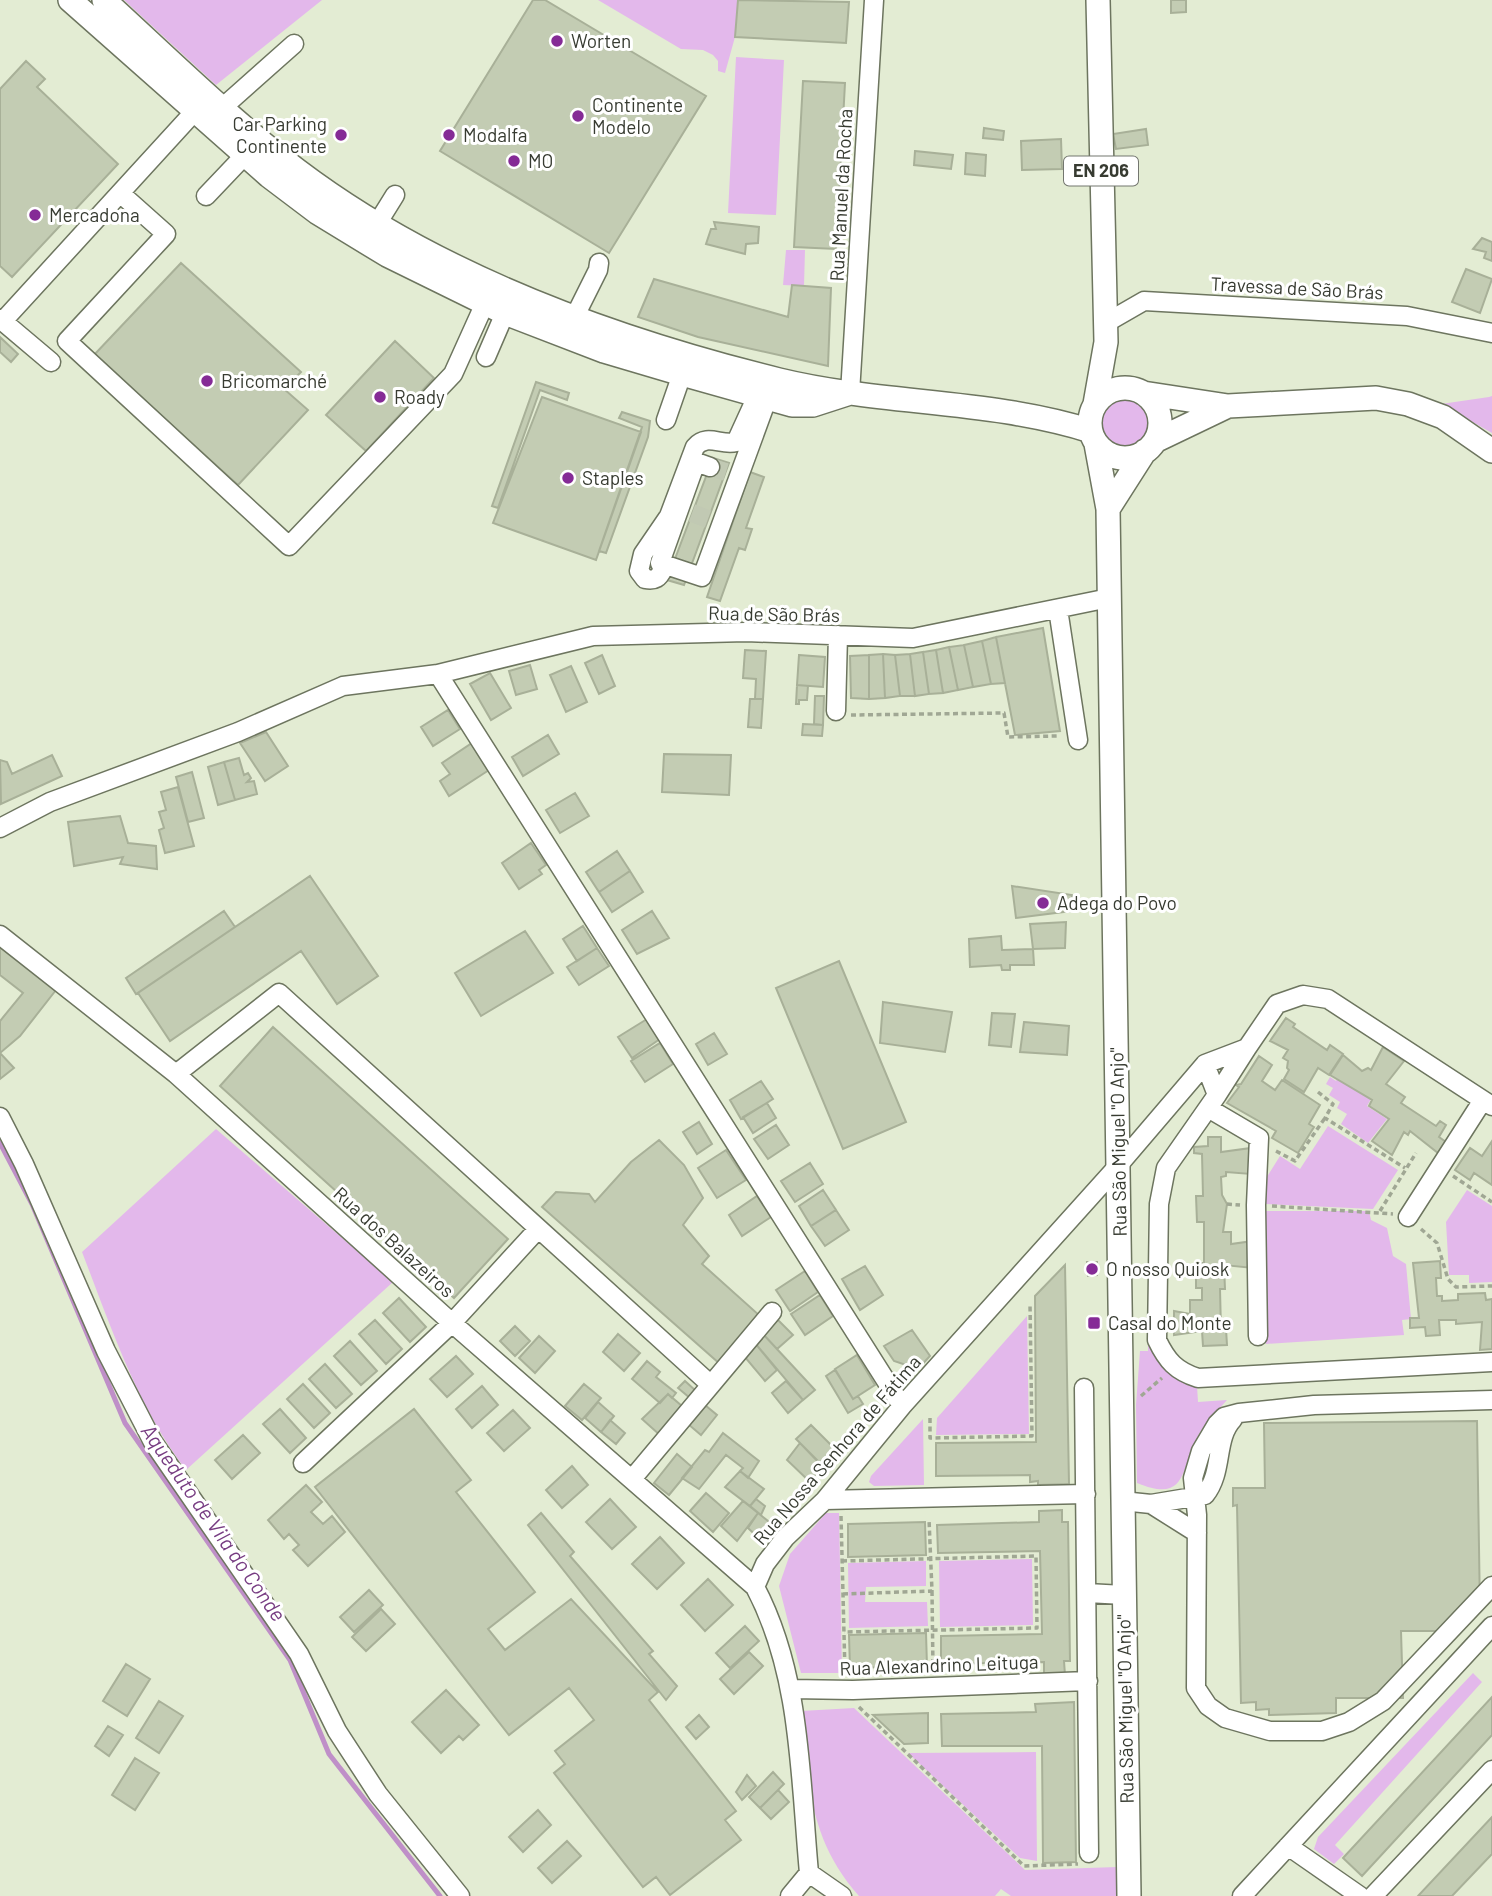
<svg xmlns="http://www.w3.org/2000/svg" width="1492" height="1896" font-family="Barlow,sans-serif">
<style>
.green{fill:#e3b8eb}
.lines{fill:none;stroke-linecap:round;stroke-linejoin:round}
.stream{stroke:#bf8fc8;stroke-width:5}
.building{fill:#c3ccb3;stroke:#a8b098;stroke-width:2}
.minor-tunnel{stroke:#c1c9b3;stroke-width:18;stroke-dasharray:18 9;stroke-linecap:butt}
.minor-casing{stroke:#6d755f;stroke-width:21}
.major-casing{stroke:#6d755f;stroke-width:26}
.path{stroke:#a0a794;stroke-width:3.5;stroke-dasharray:5 3.5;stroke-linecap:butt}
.minor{stroke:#fff;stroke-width:18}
.major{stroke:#fff;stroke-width:23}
.poi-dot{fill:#852b96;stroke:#fff;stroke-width:2.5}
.labels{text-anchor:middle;stroke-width:6;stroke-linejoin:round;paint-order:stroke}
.shield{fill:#fff;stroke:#73766f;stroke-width:2}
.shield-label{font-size:18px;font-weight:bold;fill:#373b31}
.poi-label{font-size:19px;fill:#373b31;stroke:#fff;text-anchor:start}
.street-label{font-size:19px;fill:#373b31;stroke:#fff}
.water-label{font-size:21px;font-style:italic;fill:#773c82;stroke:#fff}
</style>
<rect width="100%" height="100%" fill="#e3ecd3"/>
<path class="green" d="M124,0H322L216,85Z
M598,0H738L735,37L725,73L718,71V61L713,55L703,50L681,49Z
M736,57L784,60L776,215L728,213Z
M786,250H805L804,286L783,285Z
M1492,396V433L1441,404L1489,397Z
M1099 423a26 26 0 1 1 52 0a26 26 0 1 1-52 0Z
M1330,1077L1336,1081L1338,1077L1371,1099L1367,1106L1387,1119L1368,1143L1341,1124L1347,1114L1337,1108L1340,1102L1329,1095L1333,1088L1326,1084Z
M1328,1126L1398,1170L1373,1209L1265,1204V1180L1280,1156L1300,1169Z
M216,1129L393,1282L186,1470C137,1406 111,1327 82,1252Z
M1467,1190L1492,1206V1282L1469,1283V1275H1449L1446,1222Z
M1260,1211H1369L1371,1220L1387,1228L1393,1256L1406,1264L1411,1319L1402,1320L1404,1335L1266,1344Z
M1027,1316L1029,1434L936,1435L937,1418Z
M1148,1346H1152C1161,1368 1173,1382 1197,1386L1198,1402L1227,1400C1217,1411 1206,1422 1199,1434C1180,1465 1190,1505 1137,1483L1136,1405L1140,1351H1148Z
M923,1419L924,1485L874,1486L869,1482L871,1476Z
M826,1513H839L842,1673H801L779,1586L790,1554Z
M1032,1559L1033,1625L940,1627L939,1561Z
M926,1561V1586L866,1587L865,1602H927L928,1626L849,1628L848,1563Z
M1473,1673L1482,1682L1335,1845L1344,1854L1334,1864L1314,1849L1318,1837Z
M854,1708L1025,1870L1118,1867V1896H1011L1001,1889L995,1896H859C809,1840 808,1782 801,1711Z
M1036,1752L1037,1861L1020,1858L908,1753Z"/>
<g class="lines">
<path class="stream" d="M0,1143L32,1204L125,1423L290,1660L329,1754L440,1896"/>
</g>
<path class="building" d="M533,0H545L706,96L609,253L440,151Z
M738,0L849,2L846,43L735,37Z
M1171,0H1186V12L1171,13Z
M26,61L45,79L37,87L118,164L12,277L0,266V89Z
M803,81L845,83L836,249L794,247Z
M984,128L1004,131L1003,140L983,138Z
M1146,129L1148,145L1116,149L1113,134Z
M1061,139L1062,169L1022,170L1021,141Z
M915,151L953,155L951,169L914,165Z
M966,153L986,155L985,176L965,174Z
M714,222L759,227L758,243L746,244L745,254L706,244L711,229H716Z
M1482,238L1492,242V261L1484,258L1486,252L1473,249Z
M181,263L301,372L284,389L308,410L238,485L94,355Z
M1466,269L1492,279L1480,313L1452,302Z
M654,279L788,317L792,285L831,288L828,366L698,337L638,317Z
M0,337L18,354L11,362L0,352Z
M395,341L434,378L366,451L326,415Z
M536,382L569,393L567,400L540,390L498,508L492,506Z
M542,397L641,432L596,560L493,523Z
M622,412L650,421L648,437L606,553L599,551L642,427L619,418Z
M713,458L729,463L684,585L667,580Z
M750,472L764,477L746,528L752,529L745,550L739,548L720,601L707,597Z
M1043,628L1060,731L1015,735L996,637Z
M996,637L1005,683L991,684L982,641Z
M982,641L991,684L973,687L964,645Z
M964,645L973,687L958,690L949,647Z
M949,647L958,690L943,693L936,650Z
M745,650L766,651L763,699H755L756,679L743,678Z
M936,650L943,693L929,694L923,652Z
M923,652L929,694L915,696L910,654Z
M883,654L895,655L900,696L885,698Z
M883,654L885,698L869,699V655Z
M910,654L915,696H900L895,655Z
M602,655L615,686L599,694L585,663Z
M799,655L825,657L823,687L797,685Z
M869,655V699L851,698L850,656Z
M530,665L537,689L516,695L509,671Z
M571,666L587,702L566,712L550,675Z
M490,673L511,708L491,720L470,684Z
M797,685L808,686L807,700H799V704H796Z
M815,696H824L823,725L814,724Z
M750,699H763L761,728L748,727Z
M448,710L460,729L433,746L421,727Z
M803,724L823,725L822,736L802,735Z
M266,732L288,766L265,781L240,743Z
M548,735L559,754L523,776L512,757Z
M472,743L489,770L449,796L440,781L450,774L442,763Z
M664,754L731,755L729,795L662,792Z
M52,755L62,776L1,804L0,760L7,762L12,774Z
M239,758L244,775L248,773L251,778L247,782L254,781L257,794L235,800L224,762Z
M224,762L235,800L218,805L208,767Z
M192,772L204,818L188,822L176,777Z
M178,787L194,846L165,853L159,830L164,828L159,812L166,810L161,792Z
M575,793L589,816L560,833L546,810Z
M120,816L128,843L156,846L157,869L120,864L123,857L74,866L68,822Z
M531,843L546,865L539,870L542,874L519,889L502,863Z
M617,851L630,871L599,892L586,872Z
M630,871L643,892L612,912L599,892Z
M310,876L378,976L337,1004L301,951L170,1041L138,993Z
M1012,886L1072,895L1071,911L1016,918Z
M224,911L235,927L136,994L126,978Z
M652,911L669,938L637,954L622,930Z
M1066,922L1065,948L1033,949L1030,924Z
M583,926L597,948L577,961L563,939Z
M525,931L553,973L481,1016L455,973Z
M1001,936L1002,950L1033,949L1034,965H1010V970H1002L1001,965L970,967L969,939Z
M0,947L56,990L20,1036L0,1053V1021L23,993L0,975Z
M597,948L609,966L579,985L567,967Z
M839,961L906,1122L843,1149L776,988Z
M883,1002L952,1012L945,1052L880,1043Z
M992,1013L1015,1014L1011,1047L989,1045Z
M1286,1018L1295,1024L1293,1027L1327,1050L1330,1045L1343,1054L1329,1075L1318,1068L1304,1092L1284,1079L1289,1070L1287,1068L1288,1061L1283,1058L1288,1050L1270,1041Z
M647,1019L660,1039L632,1058L618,1037Z
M1024,1022L1069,1026L1067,1055L1020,1052Z
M273,1027L508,1239L454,1298L220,1086Z
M714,1033L727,1054L708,1065L696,1044Z
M660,1043L673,1064L645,1082L631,1061Z
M1383,1047L1404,1061L1386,1084L1405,1097L1401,1103L1436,1126L1440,1121L1446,1125L1439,1137L1446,1142L1438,1153L1410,1131L1408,1135L1404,1132L1392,1155L1372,1141L1389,1119L1369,1106L1372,1100L1330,1075L1343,1055L1362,1071L1368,1068L1371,1070Z
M0,1053L14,1068L0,1079Z
M1259,1056L1272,1065L1262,1081L1275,1090L1282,1080L1320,1105L1309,1124L1314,1127L1298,1153L1272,1138L1276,1131L1227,1103L1239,1087L1236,1085L1241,1084Z
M761,1081L773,1099L741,1119L730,1100Z
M767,1103L776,1118L753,1133L743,1117Z
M699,1122L712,1144L697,1154L683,1132Z
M776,1125L789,1145L768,1159L754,1139Z
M1208,1137H1221V1152L1251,1148V1174L1226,1172V1176L1221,1177L1222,1195L1227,1204L1223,1232H1231V1244L1253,1241V1268L1224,1265L1225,1289H1220L1221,1330L1226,1329L1227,1345L1203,1346L1202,1331L1174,1335V1311L1190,1314V1300H1202V1288H1196V1263H1204V1222H1197L1196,1196H1203L1202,1154L1194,1153V1147L1208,1146Z
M659,1140L684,1165L703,1198L683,1225L709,1256L702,1264L760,1316L720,1364L542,1207L556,1192L589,1194L595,1202L631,1162Z
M1492,1141V1185L1474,1173L1470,1180L1455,1170L1470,1148L1482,1156Z
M726,1150L746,1180L717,1198L698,1168Z
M810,1163L823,1184L795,1202L781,1181Z
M823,1190L836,1210L811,1226L799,1206Z
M757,1196L771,1217L742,1236L729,1215Z
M836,1210L849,1230L825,1246L811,1226Z
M1440,1261L1441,1278H1436L1437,1296H1442V1301L1458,1300V1294L1485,1293L1486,1300L1492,1299V1349L1480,1350L1482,1322L1456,1324V1320H1439L1440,1335L1426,1336L1425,1327L1410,1328V1318H1419L1413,1263Z
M1087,1262H1097V1275L1088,1276Z
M1065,1265L1069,1484L1038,1485V1481L1030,1482V1475L936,1476V1443L1036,1442L1035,1296Z
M865,1266L883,1295L860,1310L842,1279Z
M805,1271L818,1292L790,1311L776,1290Z
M820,1295L833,1316L805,1335L791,1314Z
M399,1298L426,1327L410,1342L383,1313Z
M776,1318L793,1335L777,1349L763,1334Z
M375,1320L402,1349L386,1364L359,1334Z
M515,1326L530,1341L515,1356L500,1341Z
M912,1330L930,1356L918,1369L894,1361L884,1346Z
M618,1334L640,1353L624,1371L603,1352Z
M763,1334L815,1390L803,1400L755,1343Z
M539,1336L555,1351L535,1373L519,1358Z
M350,1341L377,1371L361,1385L334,1356Z
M755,1343L777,1370L765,1381L744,1356Z
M857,1355L875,1385L853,1399L835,1369Z
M456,1356L473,1374L447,1397L430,1379Z
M647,1361L660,1372L656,1377L676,1393L672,1398L668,1394L660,1403L632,1379Z
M325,1364L352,1394L336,1408L309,1379Z
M835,1370L853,1399L858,1396L863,1404L848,1413L826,1376Z
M685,1381L696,1391L690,1398L678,1388Z
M786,1381L803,1400L788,1413L772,1393Z
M303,1384L330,1413L314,1428L287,1399Z
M584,1384L601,1398L582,1420L565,1406Z
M482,1386L498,1405L472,1428L456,1409Z
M668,1394L683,1407L661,1436L642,1419Z
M598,1402L614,1416L601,1432L585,1418Z
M705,1405L717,1415L701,1435L688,1424Z
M280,1409L306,1438L290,1453L263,1424Z
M414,1409L471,1480L456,1492L535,1592L488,1629L505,1650L571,1599L658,1692L649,1700L736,1811L725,1820L741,1840L670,1895L656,1877L643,1887L554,1773L565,1764L555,1751L594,1720L569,1688L509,1735L315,1487Z
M513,1410L530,1428L504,1451L487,1433Z
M610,1420L625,1433L616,1444L601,1432Z
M1477,1421L1480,1611L1454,1614L1453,1631H1401L1403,1698H1336V1713L1269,1715V1709L1256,1710V1702L1241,1703L1237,1505L1233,1506V1488H1265L1264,1423Z
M811,1425L840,1454L824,1467L796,1439Z
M723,1433L759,1461L748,1478L740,1471L743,1468L726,1455L699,1489L682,1478L705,1450L709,1452Z
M243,1435L260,1453L232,1479L215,1460Z
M800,1443L823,1467L809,1481L787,1460Z
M677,1454L692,1467L669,1495L654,1483Z
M572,1466L588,1485L562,1508L546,1490Z
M740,1471L764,1489L750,1506L725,1487Z
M306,1485L322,1502L311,1512L323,1524L332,1516L345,1532L308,1566L293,1550L299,1545L289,1534L284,1539L268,1520Z
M706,1493L729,1513L713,1532L690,1511Z
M610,1499L636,1527L612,1549L586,1522Z
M756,1499L765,1506L761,1515L750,1506Z
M743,1501L758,1513L737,1541L721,1526Z
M1062,1510V1522H1068L1070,1661H1064L1065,1675H1044V1662L941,1664V1636L1042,1634L1040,1551L938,1553L937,1525L1039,1522V1511Z
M541,1513L574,1552L570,1556L653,1651L649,1654L677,1686L666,1700L528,1525Z
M758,1513L777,1528L764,1543L748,1528Z
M925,1522L926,1555L848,1557V1524Z
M660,1537L684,1563L657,1589L632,1564Z
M708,1579L733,1605L705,1631L681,1605Z
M369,1590L383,1605L354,1632L340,1617Z
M381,1609L395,1624L366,1651L352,1637Z
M745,1626L759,1641L730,1668L716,1653Z
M926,1633L927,1666L850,1668L849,1635Z
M749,1652L763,1666L734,1694L720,1679Z
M126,1664L150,1679L127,1716L103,1701Z
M446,1690L479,1725L463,1740L459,1736L441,1753L412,1722Z
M1492,1697V1735L1362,1876L1343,1858Z
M159,1701L183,1716L159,1753L136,1738Z
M1074,1702L1076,1862L1043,1863L1042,1746H942L941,1714L1036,1712L1035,1704Z
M928,1713V1743L904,1744L873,1715Z
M699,1715L709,1727L696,1739L686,1727Z
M108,1726L123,1735L109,1756L95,1746Z
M135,1758L159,1773L135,1810L112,1795Z
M773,1772L784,1784L760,1808L749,1797Z
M747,1775L756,1786L742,1800L736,1792Z
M778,1790L789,1802L771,1819L760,1808Z
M538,1810L551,1825L523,1852L509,1837Z
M1492,1817V1854L1452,1896H1418Z
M567,1841L581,1856L552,1883L538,1868Z"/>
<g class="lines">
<path class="minor-tunnel" d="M710,467L726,472
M692,513L708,519"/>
<defs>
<path id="minor" d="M222,108L294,44
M120,193L166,234L67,341L289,546L453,374L485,303
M206,196L245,155
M377,224L395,195
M575,316L598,270L599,263
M0,319L51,362
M3,321L195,111
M1104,324L1144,301L1407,316L1492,333
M486,357L505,313
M850,393L874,0
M666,420L682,374
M710,467L696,462L660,563L663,569C659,578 655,581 645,579L639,571L643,554L669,516L695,447C707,433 721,446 736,442L757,396
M660,563L702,577L765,405
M1058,609L1078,740
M438,674L902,1406
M836,711L838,635
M0,828L50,802L238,732L343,686L438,674L593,636L746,632L913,638L1109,598
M0,935L176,1074L452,1323L755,1587C801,1674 800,1776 809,1873L790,1896
M1205,1064L1217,1095L1166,1168L1159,1204L1157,1340C1167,1361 1176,1371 1198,1378L1492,1362
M176,1074L279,993L711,1385
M1217,1095L1247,1048
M1208,1108L1259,1138L1256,1205L1258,1336
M0,1117L24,1164L106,1351L153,1442L299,1654L337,1731L378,1794L460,1896
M1408,1217L1483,1100
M1084,1388L1089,1853
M1492,1400L1314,1405L1239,1413L1224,1417L1217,1424L1201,1451L1193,1478L1197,1515L1196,1688L1208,1706L1225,1718L1270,1731H1322L1349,1722L1383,1701L1492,1586
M303,1463L452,1323L538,1229
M632,1479L772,1312
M825,1500L1086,1494
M1122,1501L1151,1504L1205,1495C1224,1471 1214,1439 1233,1419
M1151,1504L1197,1533
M755,1587L765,1564L785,1538L825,1500L902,1406L1117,1167L1205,1064L1247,1048L1277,1004L1303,995L1328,999L1492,1106
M1087,1593L1124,1595
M791,1689L853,1690L1088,1681
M1288,1846L1360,1896
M809,1873L842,1896
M1242,1896L1492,1626
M1373,1896L1492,1770"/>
<path id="major" d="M70,0L269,176L318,213L387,255L505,313L604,351L675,372L792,405H813L847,394
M104,0C172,62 238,128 313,182C449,280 617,340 779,380C882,405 990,399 1091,431
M1090 423a35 35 0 1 1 70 0a35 35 0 1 1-70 0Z
M1143,393L1228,406L1376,398L1408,404L1443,417L1492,451
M1095,404L1106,342L1098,0
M1155,441L1228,406
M1096,444L1108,509L1129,1896
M1108,509L1145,451"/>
</defs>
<use href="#minor" class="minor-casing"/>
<use href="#major" class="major-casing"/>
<path class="path" d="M851,715L1004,713L1008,737L1057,736
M1318,1092L1333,1104L1325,1118L1405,1168
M1276,1151L1295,1161L1325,1118
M1453,1176L1492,1202
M1227,1204L1240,1205
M1272,1206L1393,1214
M1380,1211L1416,1153
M1421,1229L1437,1243L1448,1279L1456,1287L1492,1286
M1141,1396L1162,1378
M930,1418V1438L1032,1436L1030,1304
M841,1516L845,1673
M842,1561L1036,1556L1037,1628L844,1632
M932,1591L933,1670
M843,1594L932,1591L929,1519
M859,1707L1024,1866L1078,1864"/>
<use href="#minor" class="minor"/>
<use href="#major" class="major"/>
</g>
<g class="poi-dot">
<circle cx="557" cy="41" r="7"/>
<circle cx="578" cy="116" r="7"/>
<circle cx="341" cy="135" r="7"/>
<circle cx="449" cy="135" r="7"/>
<circle cx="514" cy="161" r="7"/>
<circle cx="35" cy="215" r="7"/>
<circle cx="207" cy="381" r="7"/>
<circle cx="380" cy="397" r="7"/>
<circle cx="568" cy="478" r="7"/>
<circle cx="1043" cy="903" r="7"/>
<circle cx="1092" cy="1269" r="7"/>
<rect x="1087" y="1316" width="14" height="14" rx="3.5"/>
</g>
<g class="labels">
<rect class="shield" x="1064" y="156.5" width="74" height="29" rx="5"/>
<g class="shield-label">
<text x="1101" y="177">EN 206</text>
</g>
<g class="poi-label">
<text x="571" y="48">Worten</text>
<text x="592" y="112">Continente<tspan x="592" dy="22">Modelo</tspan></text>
<text x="327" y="131" text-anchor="end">Car Parking<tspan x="327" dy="22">Continente</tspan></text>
<text x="463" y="142">Modalfa</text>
<text x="528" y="168">MO</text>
<text x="49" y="222">Mercadona</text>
<text x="221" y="388">Bricomarché</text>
<text x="394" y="404">Roady</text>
<text x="582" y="485">Staples</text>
<text x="1057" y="910">Adega do Povo</text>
<text x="1106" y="1276">O nosso Quiosk</text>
<text x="1108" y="1330">Casal do Monte</text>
</g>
<g class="street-label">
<text transform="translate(841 195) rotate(-87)" y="7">Rua Manuel da Rocha</text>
<text transform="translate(1297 288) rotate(3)" y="7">Travessa de São Brás</text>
<text transform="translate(774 614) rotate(1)" y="7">Rua de São Brás</text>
<text transform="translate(1118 1142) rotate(-91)" y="7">Rua São Miguel "O Anjo"</text>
<text transform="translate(394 1242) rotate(42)" y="7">Rua dos Balazeiros</text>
<text transform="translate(837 1450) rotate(-49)" y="7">Rua Nossa Senhora de Fátima</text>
<text transform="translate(939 1665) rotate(-2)" y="7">Rua Alexandrino Leituga</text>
<text transform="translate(1125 1709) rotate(-91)" y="7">Rua São Miguel "O Anjo"</text>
</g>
<g class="water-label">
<text transform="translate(213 1523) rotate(55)" y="7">Aqueduto de Vila do Conde</text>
</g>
</g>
</svg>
